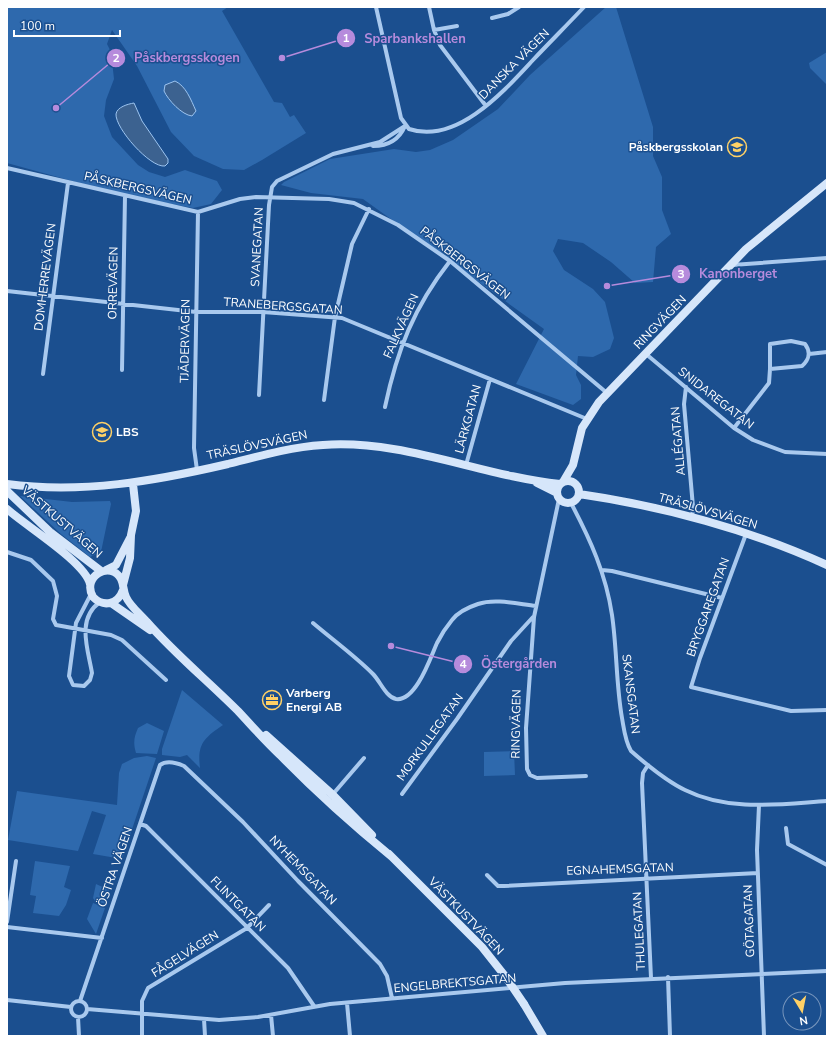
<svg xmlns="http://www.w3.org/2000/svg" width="834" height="1043" font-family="'Nunito Sans',sans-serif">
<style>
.green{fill:#2e69ad}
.water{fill:#3c6290;stroke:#9cc4f0}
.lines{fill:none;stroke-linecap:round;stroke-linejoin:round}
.street{stroke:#a9c9ee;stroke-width:4}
.secondary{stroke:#d6e6fa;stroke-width:8}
.secondary-bridge{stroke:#d6e6fa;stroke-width:8}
.labels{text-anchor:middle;stroke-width:3;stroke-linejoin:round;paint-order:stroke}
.street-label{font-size:12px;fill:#fff;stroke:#1b4f8f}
.poi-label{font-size:12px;font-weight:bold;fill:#fff;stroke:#1b4f8f;text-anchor:start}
.leader{fill:none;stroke:#b68bdc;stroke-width:1.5}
.callout-dot{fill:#b68bdc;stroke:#1b4f8f;stroke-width:1.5}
.mark-label{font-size:12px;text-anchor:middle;font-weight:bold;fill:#fff}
.callout-label{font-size:13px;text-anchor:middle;font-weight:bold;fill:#b68bdc;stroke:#1b4f8f;stroke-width:3;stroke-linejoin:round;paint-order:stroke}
</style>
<rect width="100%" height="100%" fill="#1b4f8f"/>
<path class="green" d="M7,7H228L222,11L274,102L282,103L290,117L294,115L306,133L262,160L244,170L223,169L194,156L171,132L137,66L112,30L107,44L111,52L114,79L106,100L104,116L112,137L138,165L149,172L165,177L185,170L217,181L222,190L211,204L193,208L123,195L7,163Z
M606,7H616L653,127V156L662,177V210L671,234L656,247L653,282L635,283L611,262L583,243L558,239L553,251L564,270L593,289L605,302L614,338L610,349L593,357L578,356L576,375L581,385V399L573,405L516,384L544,329L363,199L311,193L281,185L284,182L330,159L394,149L416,152L430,150L453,140L498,109L530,75Z
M827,52V85L810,68L809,63Z
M20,496L72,502L110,501L111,504L101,552L90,557L61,534Z
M182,690L223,725C204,738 197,744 200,768L187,755L180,757L162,755V749Z
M147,723L164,731L157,754L136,753C133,743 134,737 138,728Z
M514,751L515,775L484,776V752Z
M147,756L156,758L122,859L93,854L106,815L92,811L78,851L8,840L17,791L117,805L119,773L122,764L134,758Z
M35,861L70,866L64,887L71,890L66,905L59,916L33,913L36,896L30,895Z
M96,884L109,890L110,894L106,904L95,901L93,898Z
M93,903L105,908L96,934L87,919Z"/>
<path class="water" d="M175,81C186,86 191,100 196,111L192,116C182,115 168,100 164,91L165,85Z
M134,103L142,121L168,159V163L165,166C150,168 115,128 116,114C117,107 128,104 134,103Z"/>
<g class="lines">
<path class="street" d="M376,7L401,118L409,129C457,145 505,90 533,60C550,42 567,25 584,7
M429,7L434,30L440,45L486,106
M492,18L508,14L519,7
M434,30L457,26
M373,146C388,146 399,140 405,126
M7,168L198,212L240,199L256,197L329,199L354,203L398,225L450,261L607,393
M732,265L827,258
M7,291L196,312H263L342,318L587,419
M791,341L805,344C811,352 809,360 802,366L770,369V344Z
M646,354L734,428L753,440L785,452L827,454
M809,354L827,352
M122,370L125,196
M43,374L68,183
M686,387L684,404L693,507L692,518
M259,395L269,205L272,187L277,181L333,154L380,142L405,126
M324,400L335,317L352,244L369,209
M385,407C397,350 414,307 450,261
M734,428L769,383L770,369
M466,465L490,379
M197,470L194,448L198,212
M559,499L534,617L526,728L527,769L530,775L537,778L586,776
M571,503C590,539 606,574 612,615C617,649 616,684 622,718C624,729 625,741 631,751C647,765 666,781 685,790C729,812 780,804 827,801
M746,534L700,658L691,687L791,711L827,710
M7,552L31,560L53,581L57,596L53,619L56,625L111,635L122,640L166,680
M602,570L612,571L722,598
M91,594L76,623L69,676L73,685L84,686L90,680L92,673C88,649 76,619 100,602
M313,623C333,640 355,656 373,674C380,681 386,697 396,699C416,702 431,656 437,643C441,635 447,626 452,620C458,612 469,607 478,604C495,598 518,604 536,606
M648,765L643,773L642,783L651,978
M402,794L457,719L511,641L533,617
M327,801L364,758
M759,805L757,850L764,1036
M140,824L146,826L288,968L314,1006
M786,828L788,844L827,865
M487,875L498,886H504L758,873
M7,922L16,861
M7,927L102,938
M668,977L670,1036
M7,1000L71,1007
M80,1001L160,765C167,760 177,763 184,766L243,822L298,881L380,964L387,976L392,998
M71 1009a8 8 0 1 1 16 0a8 8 0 1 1-16 0Z
M347,1003L350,1036
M87,1009L219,1020L258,1017L330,1004L565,983L827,971
M271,1015L273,1036
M78,1017L79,1036
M204,1019L205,1036
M142,1036V1001L148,988L247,928L269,905"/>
<path class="secondary" d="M557 492a11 11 0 1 1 22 0a11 11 0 1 1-22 0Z
M563,482L573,465L582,428L599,402L746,249L827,183
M537,483L557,493
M7,484C82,494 155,481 228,464C259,456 290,447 323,445C404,439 481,476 560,484
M7,491L50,532L101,571
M579,494C662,506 751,530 827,565
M7,509C26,526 85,562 90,584
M106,570L116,565L130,538
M123,585L130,558L131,535L136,511L133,484
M123,590C118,604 104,608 93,597C81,576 111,560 121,579C124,585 123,591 126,597C130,606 140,614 147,622C175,654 208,681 238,711C252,726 265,741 280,755C315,791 353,825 392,857
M111,603L150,630
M266,735L333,795L372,835
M389,854L482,947L505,976
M524,1004L543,1036"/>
<path class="secondary-bridge" d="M505,976L524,1004"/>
</g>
<defs>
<symbol id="school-ring" viewBox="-11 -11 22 22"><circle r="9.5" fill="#1b4f8f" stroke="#ffd166" stroke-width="1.5"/><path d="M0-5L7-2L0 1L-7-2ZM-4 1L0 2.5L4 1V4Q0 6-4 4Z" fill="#ffd166"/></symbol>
<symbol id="office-ring" viewBox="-11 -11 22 22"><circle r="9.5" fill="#1b4f8f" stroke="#ffd166" stroke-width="1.5"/><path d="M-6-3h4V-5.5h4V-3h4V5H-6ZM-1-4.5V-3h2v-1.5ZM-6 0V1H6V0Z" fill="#ffd166"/></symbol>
</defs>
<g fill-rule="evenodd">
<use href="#school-ring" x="726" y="136" width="22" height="22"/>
<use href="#school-ring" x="91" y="421" width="22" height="22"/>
<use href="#office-ring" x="261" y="689" width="22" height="22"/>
</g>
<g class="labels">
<g class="street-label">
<text transform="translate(514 64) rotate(-45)" y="4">DANSKA VÄGEN</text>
<text transform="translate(138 188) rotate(13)" y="4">PÅSKBERGSVÄGEN</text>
<text transform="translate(257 247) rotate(-87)" y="4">SVANEGATAN</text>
<text transform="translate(465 263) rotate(38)" y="4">PÅSKBERGSVÄGEN</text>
<text transform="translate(45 277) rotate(-83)" y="4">DOMHERREVÄGEN</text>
<text transform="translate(113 283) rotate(-89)" y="4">ORREVÄGEN</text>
<text transform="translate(283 306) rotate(4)" y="4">TRANEBERGSGATAN</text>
<text transform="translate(660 322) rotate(-46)" y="4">RINGVÄGEN</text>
<text transform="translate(401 326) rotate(-66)" y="4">FALKVÄGEN</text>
<text transform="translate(185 341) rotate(-89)" y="4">TJÄDERVÄGEN</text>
<text transform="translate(716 398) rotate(38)" y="4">SNIDAREGATAN</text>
<text transform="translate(468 419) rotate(-75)" y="4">LÄRKGATAN</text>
<text transform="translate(678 441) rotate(-95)" y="4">ALLÉGATAN</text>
<text transform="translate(257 445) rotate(-12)" y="4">TRÄSLÖVSVÄGEN</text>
<text transform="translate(708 511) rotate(16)" y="4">TRÄSLÖVSVÄGEN</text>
<text transform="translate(62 522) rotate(41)" y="4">VÄSTKUSTVÄGEN</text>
<text transform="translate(708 607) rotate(-70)" y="4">BRYGGAREGATAN</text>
<text transform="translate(631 694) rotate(83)" y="4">SKANSGATAN</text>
<text transform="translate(516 724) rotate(-89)" y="4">RINGVÄGEN</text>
<text transform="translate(430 737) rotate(-54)" y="4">MORKULLEGATAN</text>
<text transform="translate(115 867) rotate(-71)" y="4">ÖSTRA VÄGEN</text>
<text transform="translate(620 869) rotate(-2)" y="4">EGNAHEMSGATAN</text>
<text transform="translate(303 870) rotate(46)" y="4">NYHEMSGATAN</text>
<text transform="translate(238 904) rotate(45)" y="4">FLINTGATAN</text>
<text transform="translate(466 916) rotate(46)" y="4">VÄSTKUSTVÄGEN</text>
<text transform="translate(749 921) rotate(-92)" y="4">GÖTAGATAN</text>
<text transform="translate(639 931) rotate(-93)" y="4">THULEGATAN</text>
<text transform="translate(185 954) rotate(-32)" y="4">FÅGELVÄGEN</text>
<text transform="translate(455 983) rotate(-5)" y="4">ENGELBREKTSGATAN</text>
</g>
<g class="poi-label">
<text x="723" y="151" text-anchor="end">Påskbergsskolan</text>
<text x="116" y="436">LBS</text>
<text x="286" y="697">Varberg<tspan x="286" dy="14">Energi AB</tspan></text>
</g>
</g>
<path class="leader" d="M282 58L346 38M56 108L116 58M607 286L681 274M391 646L463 664"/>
<g class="callout-dot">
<circle cx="282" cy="58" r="4"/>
<circle cx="56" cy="108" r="4"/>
<circle cx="607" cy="286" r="4"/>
<circle cx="391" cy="646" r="4"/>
<circle cx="346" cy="38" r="10"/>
<circle cx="116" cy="58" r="10"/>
<circle cx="681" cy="274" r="10"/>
<circle cx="463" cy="664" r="10"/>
</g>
<g class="mark-label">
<text x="346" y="42">1</text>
<text x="116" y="62">2</text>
<text x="681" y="278">3</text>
<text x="463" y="668">4</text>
</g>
<g class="callout-label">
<text x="415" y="43">Sparbankshallen</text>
<text x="187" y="62">Påskbergsskogen</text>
<text x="738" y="278">Kanonberget</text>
<text x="519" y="668">Östergården</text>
</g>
<rect width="834" height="1043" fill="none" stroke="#ffffff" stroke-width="16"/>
<g transform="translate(802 1011) rotate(170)"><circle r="19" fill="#1b4f8f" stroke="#7695bc"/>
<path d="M0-3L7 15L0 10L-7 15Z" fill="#ffd166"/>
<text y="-6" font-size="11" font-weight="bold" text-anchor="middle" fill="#ffffff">N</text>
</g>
<path d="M14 30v6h106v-6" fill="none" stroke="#ffffff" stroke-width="2"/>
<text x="20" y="30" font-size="12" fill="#ffffff" stroke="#1b4f8f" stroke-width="3" paint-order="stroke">100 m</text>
</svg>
